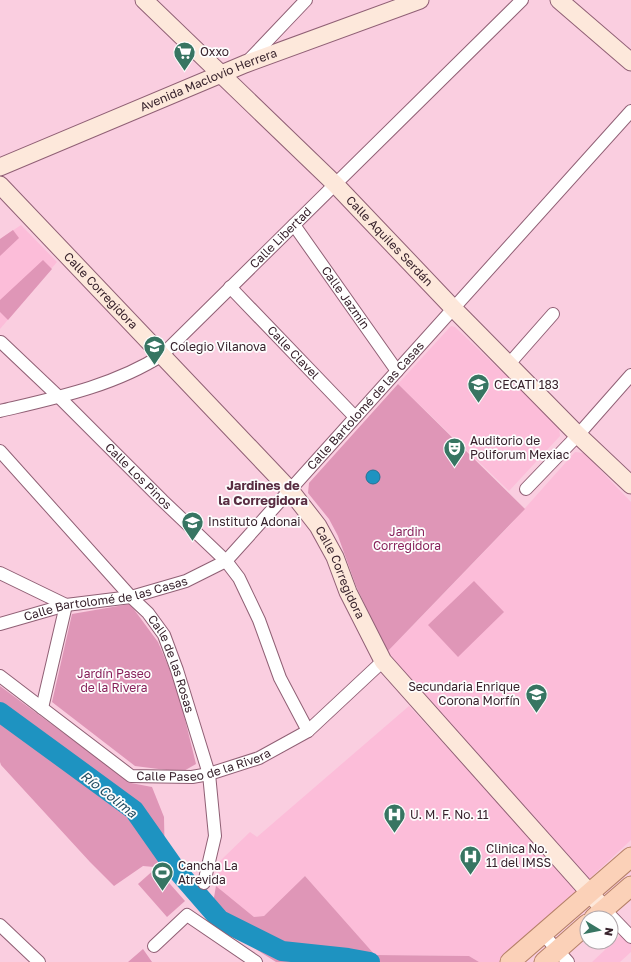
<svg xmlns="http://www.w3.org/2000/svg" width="631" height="962" font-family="'Golos Text',sans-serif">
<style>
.built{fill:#fcbdd9}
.green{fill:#df96b7}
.water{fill:#1e93c1;stroke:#267194}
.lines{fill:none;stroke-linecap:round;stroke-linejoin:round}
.river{stroke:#1e93c1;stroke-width:20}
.street-casing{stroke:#906075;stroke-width:14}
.secondary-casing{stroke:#906075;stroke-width:19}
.primary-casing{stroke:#b58068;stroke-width:21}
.street{stroke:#fff;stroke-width:12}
.secondary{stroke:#fde8db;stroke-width:17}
.primary{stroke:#fbd1b8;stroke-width:19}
.labels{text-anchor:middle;stroke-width:3.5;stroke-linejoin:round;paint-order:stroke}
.poi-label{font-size:12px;fill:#37222c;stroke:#fdfdfd;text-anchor:start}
.street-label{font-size:12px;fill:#37222c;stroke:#fdfdfd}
.park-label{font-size:12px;fill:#87215a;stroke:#fdfdfd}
.neighbourhood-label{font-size:13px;font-weight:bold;fill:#592d42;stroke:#fdfdfd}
.water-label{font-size:13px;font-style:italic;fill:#204c61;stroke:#fdfdfd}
</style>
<rect width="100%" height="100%" fill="#facee0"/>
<path class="built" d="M21,225L57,262L0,329V239Z
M451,326L455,327L559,426L560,436L509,491L398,384Z
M575,452L584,453L631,502V840L587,881L387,652L510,525Z
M409,706L580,891L499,962H479L469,956L375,955L305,876L264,916L254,917L216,886L220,861L250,832L257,837Z
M622,934L631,943V952L620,962H592Z"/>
<path class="green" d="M13,230L19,238L0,256V239Z
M43,260L52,269L8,320L0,312V300Z
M398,384L525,509L387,652L356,586L338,536L329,519L308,493L309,483Z
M474,581L504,612L458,657L428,625Z
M130,604L158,642L177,687L196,764L182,772L135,766L52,702L72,614Z
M0,686L131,783L152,787L164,817L165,868L143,866L114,886L90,862L1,765L0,762Z
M156,868L185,901L167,917L138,884Z
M305,876L375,955L469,956L479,962H276L210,920L216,886L254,917L264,916Z
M143,949L152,962H128Z"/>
<path class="water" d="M366 477a7 7 0 1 1 14 0a7 7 0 1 1-14 0Z"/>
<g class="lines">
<path class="river" d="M0,712L134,810L174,867L220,920L282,951L348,958L370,962"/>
<defs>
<g id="street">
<path d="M248,61L306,0"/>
<path id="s1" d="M294,225L397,371"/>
<path id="s2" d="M230,287L355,417"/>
<path id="s3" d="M1,342L59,397L162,500L226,561L239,578L259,620L280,678L308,731"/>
<path d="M509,364L553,314"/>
<path id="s4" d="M0,411C55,398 114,386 162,355L522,0"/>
<path id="s5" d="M0,451L131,597L148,613L164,635L177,670L209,774L215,836L204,883"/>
<path d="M526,489L578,435L631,375"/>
<path d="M0,573L66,605L42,708"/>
<path id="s6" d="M0,624L66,605L131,597L186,581L226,561L631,111"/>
<path id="s7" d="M0,676L131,776L192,777L209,774L259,758L308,731L383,661"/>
<path d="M604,909L631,937"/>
<path d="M0,925L39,962"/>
<path d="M543,934L568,962"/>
<path d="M154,946L187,915L256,962"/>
</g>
<g id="secondary">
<path id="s8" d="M144,0L335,184L453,308L578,435L631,485"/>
<path d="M559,0L631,62"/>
<path id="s9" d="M0,167L245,64L420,0"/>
<path id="s10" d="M0,185L290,490L318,526L335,557L348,592L383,661L604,909"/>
</g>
<path id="primary" d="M594,918L631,886
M510,962L631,857
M544,962L587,924"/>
</defs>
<use href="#street" class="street-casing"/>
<use href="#secondary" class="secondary-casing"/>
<use href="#primary" class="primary-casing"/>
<use href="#street" class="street"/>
<use href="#secondary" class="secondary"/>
<use href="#primary" class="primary"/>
</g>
<defs>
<symbol id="supermarket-pin" viewBox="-11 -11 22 30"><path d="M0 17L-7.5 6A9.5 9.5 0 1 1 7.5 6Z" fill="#377562" stroke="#fdfdfd"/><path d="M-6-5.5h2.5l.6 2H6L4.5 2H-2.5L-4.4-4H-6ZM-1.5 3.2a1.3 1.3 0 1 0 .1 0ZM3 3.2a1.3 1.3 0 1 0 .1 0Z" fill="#fff"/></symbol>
<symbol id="school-pin" viewBox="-11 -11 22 30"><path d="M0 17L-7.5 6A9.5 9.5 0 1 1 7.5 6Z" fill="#377562" stroke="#fdfdfd"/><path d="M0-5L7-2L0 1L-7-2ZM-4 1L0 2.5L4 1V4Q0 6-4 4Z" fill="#fff"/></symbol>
<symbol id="university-pin" viewBox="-11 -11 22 30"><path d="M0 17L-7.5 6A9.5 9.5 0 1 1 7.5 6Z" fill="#377562" stroke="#fdfdfd"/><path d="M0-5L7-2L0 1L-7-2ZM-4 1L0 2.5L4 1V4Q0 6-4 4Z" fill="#fff"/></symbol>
<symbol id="theatre-pin" viewBox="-11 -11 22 30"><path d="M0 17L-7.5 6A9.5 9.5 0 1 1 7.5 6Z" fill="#377562" stroke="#fdfdfd"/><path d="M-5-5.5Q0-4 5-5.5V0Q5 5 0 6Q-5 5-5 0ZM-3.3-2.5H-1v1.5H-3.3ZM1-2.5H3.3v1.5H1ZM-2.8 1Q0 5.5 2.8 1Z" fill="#fff"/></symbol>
<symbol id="hospital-pin" viewBox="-11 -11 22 30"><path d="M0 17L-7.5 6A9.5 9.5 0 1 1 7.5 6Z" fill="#377562" stroke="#fdfdfd"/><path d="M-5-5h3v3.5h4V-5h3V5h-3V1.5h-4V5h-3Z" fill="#fff"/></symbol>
<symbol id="stadium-pin" viewBox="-11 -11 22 30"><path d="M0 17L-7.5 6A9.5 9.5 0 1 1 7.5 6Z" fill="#377562" stroke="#fdfdfd"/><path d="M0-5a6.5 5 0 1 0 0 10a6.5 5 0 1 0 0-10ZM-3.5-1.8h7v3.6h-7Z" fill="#fff"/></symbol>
</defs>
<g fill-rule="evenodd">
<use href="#supermarket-pin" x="172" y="40" width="25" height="34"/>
<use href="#school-pin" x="142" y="334" width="25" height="34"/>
<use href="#university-pin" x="466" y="372" width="25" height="34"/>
<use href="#theatre-pin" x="442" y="436" width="25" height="34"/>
<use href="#school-pin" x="180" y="510" width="25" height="34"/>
<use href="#school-pin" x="524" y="682" width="25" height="34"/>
<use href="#hospital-pin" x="382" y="802" width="25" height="34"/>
<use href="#hospital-pin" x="458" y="844" width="25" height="34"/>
<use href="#stadium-pin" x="150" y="860" width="25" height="34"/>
</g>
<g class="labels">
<g class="poi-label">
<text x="200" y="56">Oxxo</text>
<text x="170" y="351">Colegio Vilanova</text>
<text x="494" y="389">CECATI 183</text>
<text x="470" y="445">Auditorio de<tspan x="470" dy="14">Poliforum Mexiac</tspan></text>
<text x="208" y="526">Instituto Adonai</text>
<text x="520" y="691" text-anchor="end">Secundaria Enrique<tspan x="520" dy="14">Corona Morfín</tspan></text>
<text x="410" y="819">U. M. F. No. 11</text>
<text x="486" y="853">Clinica No.<tspan x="486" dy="14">11 del IMSS</tspan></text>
<text x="178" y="870">Cancha La<tspan x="178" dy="14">Atrevida</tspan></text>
</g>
<g class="street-label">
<text dy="4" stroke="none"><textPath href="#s9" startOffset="226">Avenida Maclovio Herrera</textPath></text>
<text dy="4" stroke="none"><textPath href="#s4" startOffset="339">Calle Libertad</textPath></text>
<text dy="4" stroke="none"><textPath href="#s8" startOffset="344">Calle Aquiles Serdán</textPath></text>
<text dy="4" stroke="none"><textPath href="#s10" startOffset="146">Calle Corregidora</textPath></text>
<text dy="4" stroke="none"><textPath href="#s1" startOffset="89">Calle Jazmín</textPath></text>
<text dy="4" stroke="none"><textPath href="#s2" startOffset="91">Calle Clavel</textPath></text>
<text dy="4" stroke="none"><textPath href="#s6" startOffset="445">Calle Bartolomé de las Casas</textPath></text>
<text dy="4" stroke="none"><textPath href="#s3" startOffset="192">Calle Los Pinos</textPath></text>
<text dy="4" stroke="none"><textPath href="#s10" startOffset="518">Calle Corregidora</textPath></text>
<text dy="4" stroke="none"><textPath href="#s6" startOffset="109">Calle Bartolomé de las Casas</textPath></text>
<text dy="4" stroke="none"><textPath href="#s5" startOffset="276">Calle de las Rosas</textPath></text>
<text dy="4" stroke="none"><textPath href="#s7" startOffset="239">Calle Paseo de la Rivera</textPath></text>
</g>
<g class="park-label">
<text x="407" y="536">Jardin<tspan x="407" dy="14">Corregidora</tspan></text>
<text x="114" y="678">Jardín Paseo<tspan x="114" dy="14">de la Rivera</tspan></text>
</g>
<g class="neighbourhood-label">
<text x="263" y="490">Jardines de<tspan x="263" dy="15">la Corregidora</tspan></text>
</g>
<g class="water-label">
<text transform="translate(109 794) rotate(38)" y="5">Río Colima</text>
</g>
</g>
<g transform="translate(599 930) rotate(100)"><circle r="19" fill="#fdfdfd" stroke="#aea5a9"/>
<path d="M0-3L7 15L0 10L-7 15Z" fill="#377562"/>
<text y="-6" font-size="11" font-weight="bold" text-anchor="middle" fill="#37222c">N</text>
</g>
</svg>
